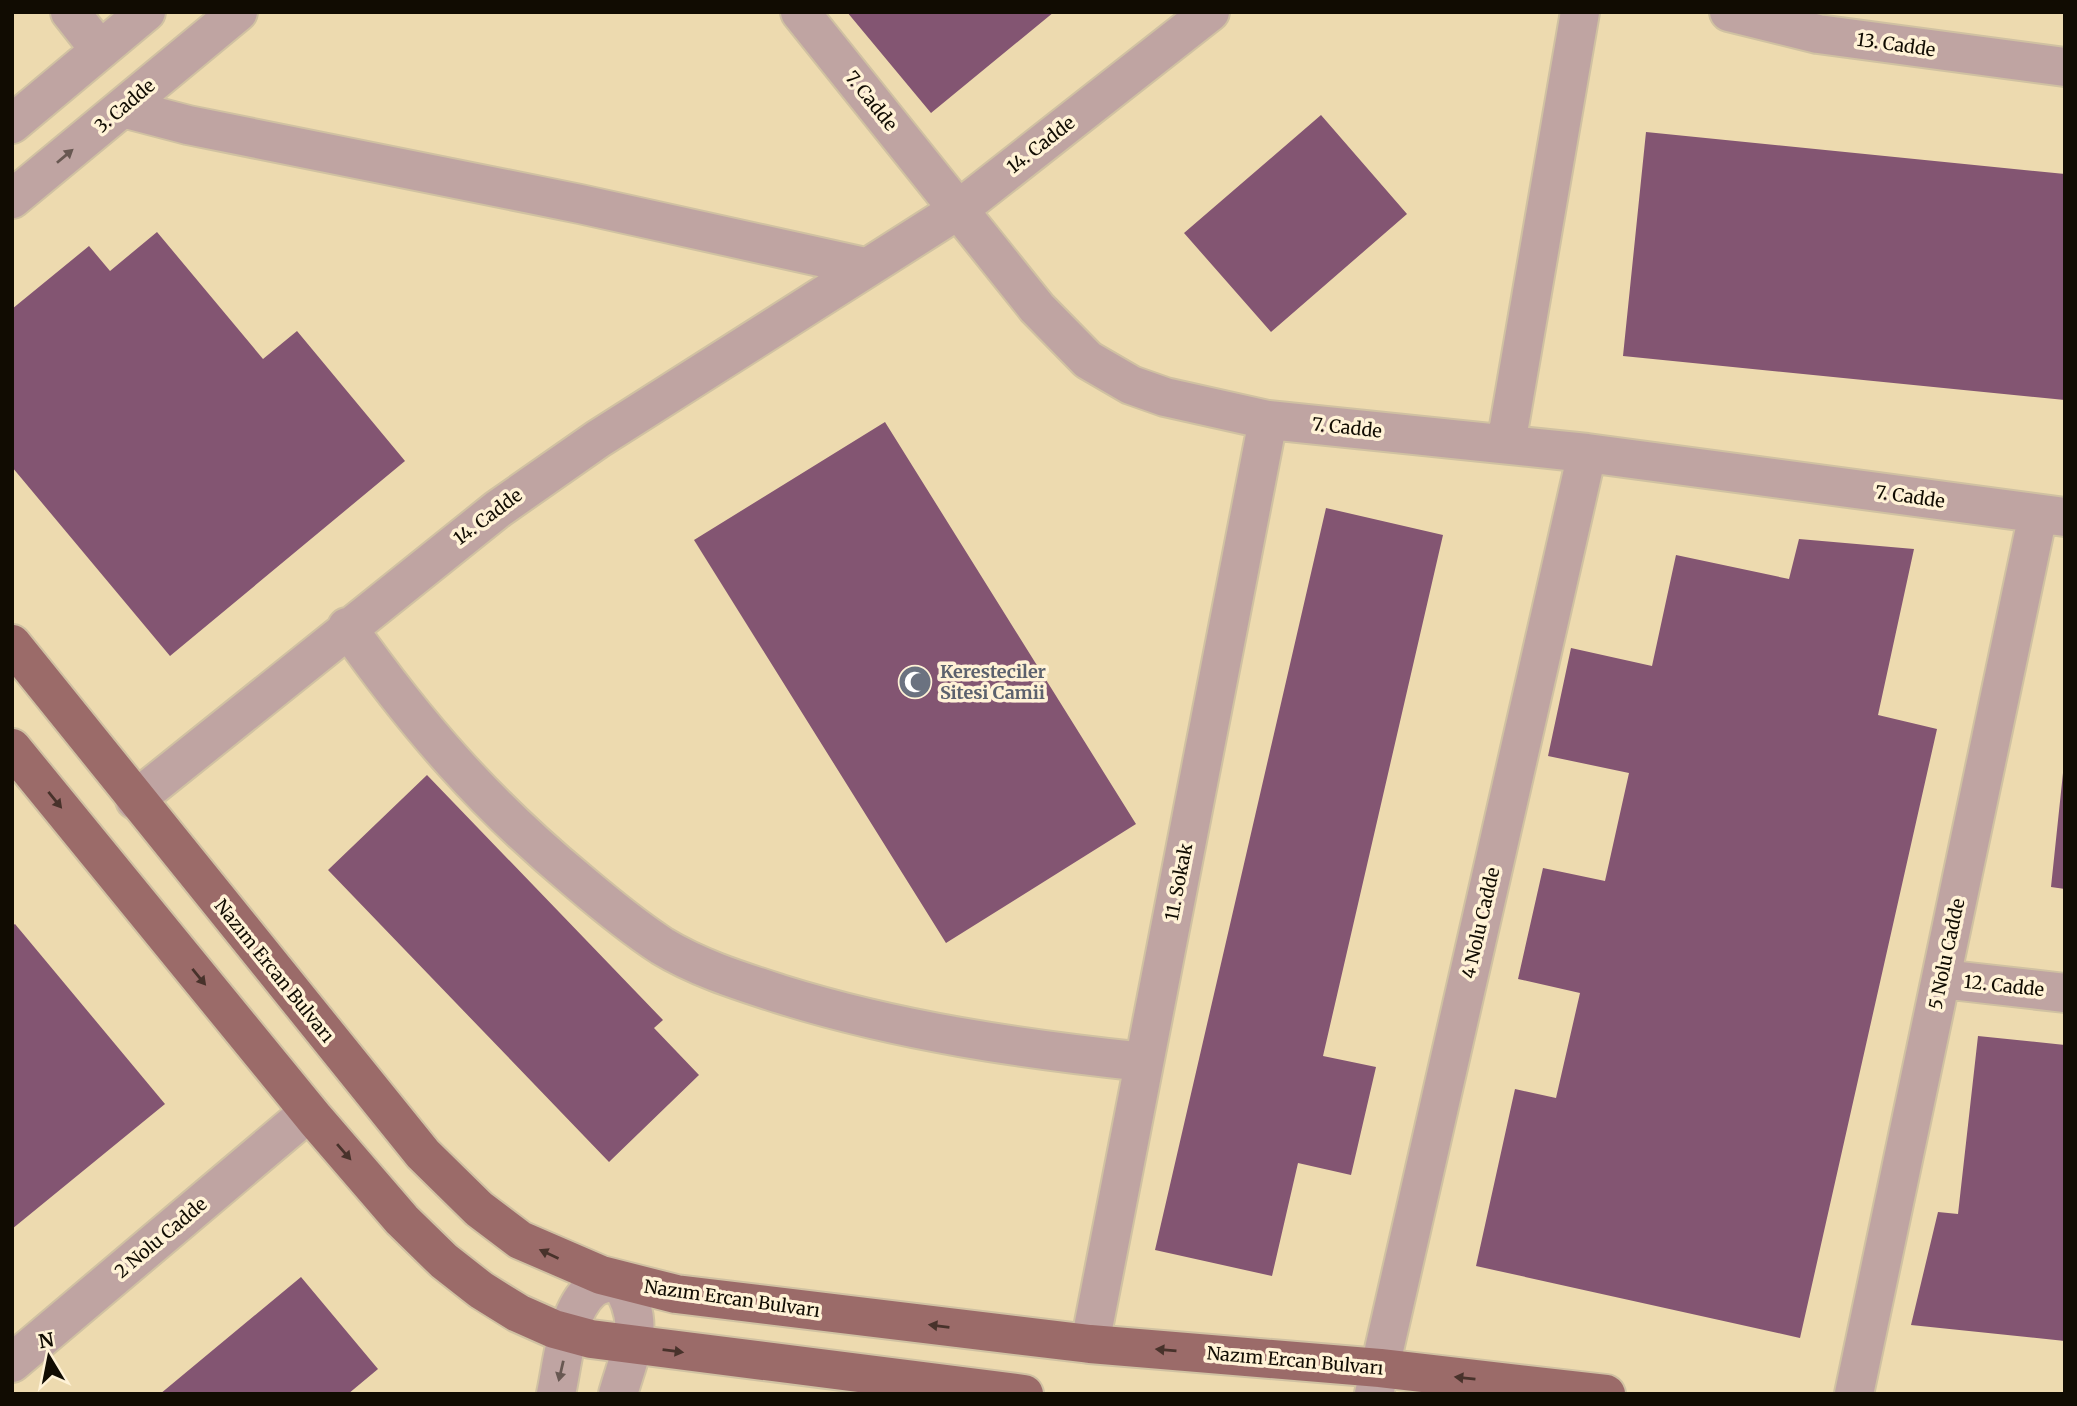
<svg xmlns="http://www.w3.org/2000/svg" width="2077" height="1406" font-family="Merriweather,serif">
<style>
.built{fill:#eddaaf}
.building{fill:#835572}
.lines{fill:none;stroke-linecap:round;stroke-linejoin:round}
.minor-casing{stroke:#d0c1a2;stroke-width:42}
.major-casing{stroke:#d0c1a2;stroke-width:42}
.minor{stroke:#bfa4a2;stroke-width:38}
.major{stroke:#9b6b69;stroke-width:38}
.oneway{fill:#685852}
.oneway2{fill:#48322b}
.labels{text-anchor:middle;stroke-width:7;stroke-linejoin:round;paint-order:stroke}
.street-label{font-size:18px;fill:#110c02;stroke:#fff2d6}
.worship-label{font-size:18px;font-weight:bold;fill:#5b616d;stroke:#fff2d6;text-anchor:start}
</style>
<rect width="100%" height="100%" fill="#f4e4c1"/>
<path class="built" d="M12,12H2065V1394H12Z"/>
<path class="building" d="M847,12H1054L931,113Z
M1321,115L1407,214L1271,332L1184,233Z
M1646,132L2065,174V400L1623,356Z
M157,232L263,359L297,331L405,461L170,656L12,467V309L89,246L110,271Z
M885,422L1136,824L946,943L694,540Z
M1326,508L1443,535L1323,1056L1376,1067L1351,1175L1298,1163L1272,1276L1155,1250Z
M1799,539L1914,549L1878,715L1937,729L1800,1338L1476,1266L1515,1089L1556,1098L1580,993L1518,979L1543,868L1605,881L1629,773L1548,756L1571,648L1652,666L1676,555L1789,579Z
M2063,773H2065V889L2051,887Z
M427,775L663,1020L654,1028L699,1075L609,1162L328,870Z
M15,924L165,1104L12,1229V926Z
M1978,1036L2065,1045V1341L1911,1325L1938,1212L1958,1214Z
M301,1277L378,1369L348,1394H160Z"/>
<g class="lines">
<defs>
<path id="minor" d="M70,12L100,50
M800,12L1037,308L1088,360L1131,385L1165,397L1268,420L1587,453L2065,517
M1729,12L1818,34L2065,67
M123,108L188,125L580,204L865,267
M12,124L146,12
M12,199L238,12
M1506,444L1580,12
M347,627C417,726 485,804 578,881C605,904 633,927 662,946C698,968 740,981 780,994C898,1031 1021,1049 1144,1062
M135,800L498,509L598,439L958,210L1210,12
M1942,979L2065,993
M1090,1344L1268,420
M12,1363L309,1112
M556,1394C563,1362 566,1311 592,1289C600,1283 610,1282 619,1281C647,1323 631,1349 618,1394
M1374,1394L1587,453
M1854,1394L2038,514"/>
<path id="major" d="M12,644L423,1154L479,1209L520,1240L601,1275L676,1294L1090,1344L1380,1368L1606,1394
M12,748L315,1119L402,1220L444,1261L481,1290L518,1313L554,1329L591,1339L1024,1394"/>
</defs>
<use href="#minor" class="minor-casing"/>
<use href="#major" class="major-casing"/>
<use href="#minor" class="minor"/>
<use href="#major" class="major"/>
</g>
<defs><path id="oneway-solid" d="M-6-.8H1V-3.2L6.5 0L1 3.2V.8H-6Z" transform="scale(1.75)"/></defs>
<g class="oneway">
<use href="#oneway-solid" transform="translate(65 156) rotate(-40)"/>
<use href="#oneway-solid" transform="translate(561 1371) rotate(103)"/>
</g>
<g class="oneway2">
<use href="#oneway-solid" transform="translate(55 800) rotate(51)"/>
<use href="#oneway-solid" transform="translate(199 977) rotate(51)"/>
<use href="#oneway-solid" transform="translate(344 1152) rotate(49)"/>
<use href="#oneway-solid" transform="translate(549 1254) rotate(-155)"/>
<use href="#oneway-solid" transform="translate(939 1326) rotate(-173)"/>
<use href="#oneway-solid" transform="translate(1166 1350) rotate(-175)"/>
<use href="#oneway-solid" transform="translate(673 1351) rotate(7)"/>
<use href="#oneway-solid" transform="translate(1465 1378) rotate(-174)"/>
</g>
<defs>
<symbol id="mosque-disc" viewBox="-11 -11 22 22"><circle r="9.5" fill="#6b7280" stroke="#fff2d6"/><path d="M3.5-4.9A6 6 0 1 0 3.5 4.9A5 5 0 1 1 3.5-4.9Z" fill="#fff"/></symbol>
</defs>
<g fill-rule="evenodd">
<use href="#mosque-disc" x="896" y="663" width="38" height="38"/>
</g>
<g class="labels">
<g class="street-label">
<text transform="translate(1896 45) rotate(8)" y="6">13. Cadde</text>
<text transform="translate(871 101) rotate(51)" y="6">7. Cadde</text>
<text transform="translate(125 106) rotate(-40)" y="6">3. Cadde</text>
<text transform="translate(1041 145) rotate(-38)" y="6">14. Cadde</text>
<text transform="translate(1347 428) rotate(6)" y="6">7. Cadde</text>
<text transform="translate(1910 497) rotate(8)" y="6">7. Cadde</text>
<text transform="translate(488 517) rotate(-37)" y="6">14. Cadde</text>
<text transform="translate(1179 882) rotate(-79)" y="6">11. Sokak</text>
<text transform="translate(1481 923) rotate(-77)" y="6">4 Nolu Cadde</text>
<text transform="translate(1947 954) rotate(-78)" y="6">5 Nolu Cadde</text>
<text transform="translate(274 971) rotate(51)" y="6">Nazım Ercan Bulvarı</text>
<text transform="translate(2004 986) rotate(6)" y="6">12. Cadde</text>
<text transform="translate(161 1238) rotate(-40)" y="6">2 Nolu Cadde</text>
<text transform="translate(732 1299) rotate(8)" y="6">Nazım Ercan Bulvarı</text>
<text transform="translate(1295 1361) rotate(5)" y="6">Nazım Ercan Bulvarı</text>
</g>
<g class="worship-label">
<text x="940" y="678">Keresteciler<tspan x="940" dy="21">Sitesi Camii</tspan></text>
</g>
</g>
<rect width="2077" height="1406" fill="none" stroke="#110c02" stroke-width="28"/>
<g transform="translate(49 1357) rotate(350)" stroke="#fff2d6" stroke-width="5" paint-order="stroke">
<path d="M0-5L12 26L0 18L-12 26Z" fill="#110c02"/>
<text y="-10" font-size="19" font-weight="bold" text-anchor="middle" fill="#110c02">N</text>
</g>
</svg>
